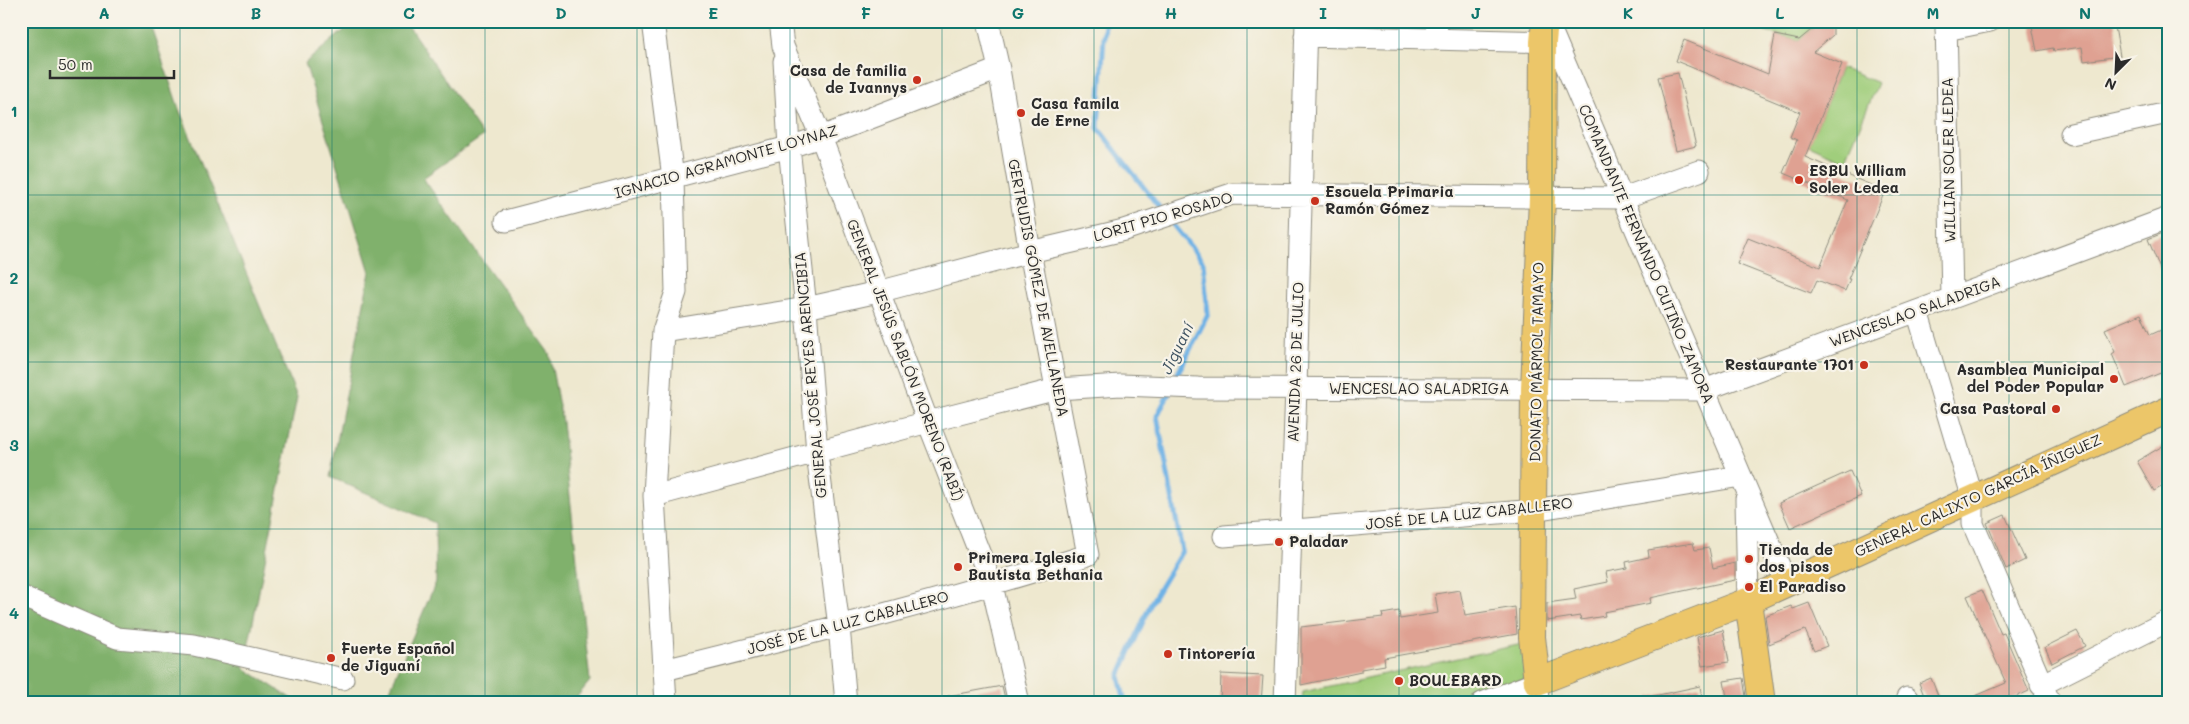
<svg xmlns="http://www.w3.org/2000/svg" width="2189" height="724" font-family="Mali,sans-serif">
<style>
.green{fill:#a0ce7c;stroke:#667c54}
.forest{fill:#80b16c;stroke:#566e4c}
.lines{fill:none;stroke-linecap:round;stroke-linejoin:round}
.stream{stroke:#70b2e5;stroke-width:5}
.building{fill:#dfa192}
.minor-casing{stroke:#8c8a7d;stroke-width:23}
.major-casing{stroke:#8c8a7d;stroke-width:28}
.minor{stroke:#fff;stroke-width:21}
.major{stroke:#ecc669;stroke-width:26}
.grid{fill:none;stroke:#0f766e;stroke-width:1;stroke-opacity:0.55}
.poi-dot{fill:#c8321e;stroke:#f7f3e8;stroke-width:2}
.labels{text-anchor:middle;stroke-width:4.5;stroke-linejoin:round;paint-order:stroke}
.poi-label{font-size:15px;font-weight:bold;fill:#2b2b2b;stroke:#f7f3e8;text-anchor:start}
.street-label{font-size:15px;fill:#2b2b2b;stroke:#f7f3e8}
.water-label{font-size:16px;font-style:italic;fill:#405463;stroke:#f7f3e8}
.neatline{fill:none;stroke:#0f766e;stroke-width:2}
.grid-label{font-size:16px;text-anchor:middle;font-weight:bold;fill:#0f766e}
</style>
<rect width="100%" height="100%" fill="#f7f3e8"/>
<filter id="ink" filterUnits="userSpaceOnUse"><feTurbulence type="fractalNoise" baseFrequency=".02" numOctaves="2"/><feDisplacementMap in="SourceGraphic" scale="10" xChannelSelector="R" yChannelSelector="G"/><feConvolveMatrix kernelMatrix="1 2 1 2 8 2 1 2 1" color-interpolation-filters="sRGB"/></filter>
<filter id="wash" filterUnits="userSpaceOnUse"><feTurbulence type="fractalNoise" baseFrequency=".0096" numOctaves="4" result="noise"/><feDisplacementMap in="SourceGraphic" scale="20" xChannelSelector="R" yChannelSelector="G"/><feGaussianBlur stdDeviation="1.12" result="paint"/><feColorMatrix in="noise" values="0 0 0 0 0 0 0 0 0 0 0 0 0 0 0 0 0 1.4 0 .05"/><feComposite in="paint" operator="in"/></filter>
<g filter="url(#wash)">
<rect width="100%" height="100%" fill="#eee8cf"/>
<path class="green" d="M1720,21H1817V25L1799,40Z
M1841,68L1878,83L1845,161L1809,145Z
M1527,643L1525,680L1466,703H1302L1303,692Z"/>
<path class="forest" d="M21,21H149L179,109L297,397L244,668L298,703H21Z
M355,21H405L483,136L423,178L549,353L562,422L590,681L572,703H366L386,699L436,582L435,523L330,477L370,272L305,63Z"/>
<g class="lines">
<path class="stream" d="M1105,21L1098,128L1162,211
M1169,220L1203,262L1208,314L1174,381
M1125,703L1119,676L1152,601L1182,551L1157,416L1170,391"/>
</g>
<g id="blocks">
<path class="building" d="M1822,21H1833V35L1813,52L1842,64L1805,157L1885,191L1848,279H1850L1845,291L1817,280L1811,293L1737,264L1748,238L1820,267L1848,200L1783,173L1797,140L1790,137L1800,112L1676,61L1684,40L1768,74L1775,35L1799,40Z
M2031,21H2114L2120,56L2084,61L2082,47L2054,51L2053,48L2037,51Z
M1678,73L1696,146L1676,151L1658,77Z
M2168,231V283L2166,284L2148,239Z
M2141,314L2150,335L2168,327V370L2126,387L2112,354L2115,352L2105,329Z
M2168,443V483L2154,491L2137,461Z
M1850,471L1861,496L1790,528L1779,503Z
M2005,515L2025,560L2006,569L1987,523Z
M1693,543L1695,550L1709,548L1713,568L1735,563V580L1650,598L1651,603L1604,612L1605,616L1581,620L1580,616L1547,621V603L1576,599L1574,589L1608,582L1606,572L1627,568L1626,562L1649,557L1648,550Z
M1460,590L1465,615L1515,607L1517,634L1384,658L1385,665L1361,669V672L1301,685V627L1383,617L1382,614L1399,611L1400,619L1438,613L1435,594Z
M1982,590L2001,634L2004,633L2029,691L2002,703H1959L2006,683L1967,596Z
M1809,603L1827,646L1814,651L1805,630L1769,644L1765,616L1791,606L1793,609Z
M1723,630L1729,662L1702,666L1697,637Z
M2077,631L2085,646L2052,663L2045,647Z
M1221,674L1263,676L1261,703H1220Z
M1743,678L1747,703H1728L1724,681Z
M1931,678L1941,703H1927L1919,683Z
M1002,686L1006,703H949L948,696Z
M1700,686L1703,703H1650L1649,697Z"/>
</g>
</g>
<g filter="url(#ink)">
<use href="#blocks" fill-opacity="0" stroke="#8c8a7d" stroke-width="1"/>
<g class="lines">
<defs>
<path id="minor" d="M653,21L673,178L676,292L663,331L654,496L666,703
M780,21L783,46L821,137L928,422L992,585L1019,703
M1547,21L1787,584
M1946,21L1952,298
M1946,30L1990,21
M1305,36L1556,42
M1436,39L1437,21
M784,61L789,147L806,308L817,453L839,627L846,703
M2071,134L2168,113
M506,221L789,147L821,137L999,69
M1917,311L1973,499V524L2050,703
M663,331L806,308L878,292L1030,252L1124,230L1232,194L1623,198L1699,171
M654,496L928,422L1057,389L1121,385L1198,388L1704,390L2168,218
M1746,499L1748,601
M1224,536L1534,510L1741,476
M21,596L117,638L194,645L343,679
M664,670C806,635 948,599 1088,555L1030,252L999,69L988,21
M2041,685L2168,621
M1907,698L1908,703
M1285,703L1296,388L1306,21
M1482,703L1537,682L1538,703"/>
<path id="major" d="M1545,21L1543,42L1542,198L1534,389L1532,637L1537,682L1748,601L2168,410
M1748,601L1762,703"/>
</defs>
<use href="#minor" class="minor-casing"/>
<use href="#major" class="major-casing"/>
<use href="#minor" class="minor"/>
<use href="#major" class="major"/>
</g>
</g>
<path class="grid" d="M180,21V703M332,21V703M485,21V703M637,21V703M790,21V703M942,21V703M1094,21V703M1247,21V703M1399,21V703M1552,21V703M1704,21V703M1857,21V703M2009,21V703M21,195H2168M21,362H2168M21,529H2168"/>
<g class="poi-dot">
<circle cx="917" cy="80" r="5"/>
<circle cx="1021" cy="113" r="5"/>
<circle cx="1799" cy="180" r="5"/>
<circle cx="1315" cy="201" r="5"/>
<circle cx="1864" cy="365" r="5"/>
<circle cx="2114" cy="379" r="5"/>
<circle cx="2056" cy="409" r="5"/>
<circle cx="1279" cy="542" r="5"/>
<circle cx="1749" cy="559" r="5"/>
<circle cx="958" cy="567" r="5"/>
<circle cx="1749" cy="587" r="5"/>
<circle cx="1168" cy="654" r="5"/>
<circle cx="331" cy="658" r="5"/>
<circle cx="1399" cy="681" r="5"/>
</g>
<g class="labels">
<g class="poi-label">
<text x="907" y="76" text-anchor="end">Casa de familia<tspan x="907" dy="17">de Ivannys</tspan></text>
<text x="1031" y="109">Casa famila<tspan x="1031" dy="17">de Erne</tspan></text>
<text x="1809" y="176">ESBU William<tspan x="1809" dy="17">Soler Ledea</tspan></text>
<text x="1325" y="197">Escuela Primaria<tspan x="1325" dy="17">Ramón Gómez</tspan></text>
<text x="1854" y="370" text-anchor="end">Restaurante 1701</text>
<text x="2104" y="375" text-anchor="end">Asamblea Municipal<tspan x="2104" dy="17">del Poder Popular</tspan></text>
<text x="2046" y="414" text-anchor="end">Casa Pastoral</text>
<text x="1289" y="547">Paladar</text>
<text x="1759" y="555">Tienda de<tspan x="1759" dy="17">dos pisos</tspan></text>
<text x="968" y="563">Primera Iglesia<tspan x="968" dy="17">Bautista Bethania</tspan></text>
<text x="1759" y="592">El Paradiso</text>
<text x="341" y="654">Fuerte Español<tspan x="341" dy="17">de Jiguaní</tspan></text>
<text x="1178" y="659">Tintorería</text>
<text x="1409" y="686">BOULEBARD</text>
</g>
<g class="street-label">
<text transform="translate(1949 160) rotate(-91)" y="5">WILLIAN SOLER LEDEA</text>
<text transform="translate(726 162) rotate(-16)" y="5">IGNACIO AGRAMONTE LOYNAZ</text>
<text transform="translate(1163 217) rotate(-16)" y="5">LORIT PIO ROSADO</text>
<text transform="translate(1646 254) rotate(67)" y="5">COMANDANTE FERNANDO CUTIÑO ZAMORA</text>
<text transform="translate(1038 288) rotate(79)" y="5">GERTRUDIS GÓMEZ DE AVELLANEDA</text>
<text transform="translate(1915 312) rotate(-20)" y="5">WENCESLAO SALADRIGA</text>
<text transform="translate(905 360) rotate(69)" y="5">GENERAL JESÚS SABLÓN MORENO (RABÍ)</text>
<text transform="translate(1296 362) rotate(-88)" y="5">AVENIDA 26 DE JULIO</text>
<text transform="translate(1537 362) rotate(-89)" y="5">DONATO MÁRMOL TAMAYO</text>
<text transform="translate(811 375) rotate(-95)" y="5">GENERAL JOSÉ REYES ARENCIBIA</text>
<text x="1419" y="394">WENCESLAO SALADRIGA</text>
<text transform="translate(1978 496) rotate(-25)" y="5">GENERAL CALIXTO GARCÍA ÍÑIGUEZ</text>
<text transform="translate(1469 514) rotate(-6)" y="5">JOSÉ DE LA LUZ CABALLERO</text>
<text transform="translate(848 623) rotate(-15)" y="5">JOSÉ DE LA LUZ CABALLERO</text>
</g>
<g class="water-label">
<text transform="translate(1177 348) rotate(-64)" y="6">Jiguaní</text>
</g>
</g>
<rect width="2189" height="724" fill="none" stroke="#f7f3e8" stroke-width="55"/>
<g transform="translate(2116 72) rotate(204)" stroke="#f7f3e8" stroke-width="4" paint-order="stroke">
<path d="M0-4L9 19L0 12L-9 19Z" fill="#2b2b2b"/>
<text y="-8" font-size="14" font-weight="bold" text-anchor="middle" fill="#2b2b2b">N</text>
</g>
<path d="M50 70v8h124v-8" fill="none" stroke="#2b2b2b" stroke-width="2.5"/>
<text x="58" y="70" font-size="15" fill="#2b2b2b" stroke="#f7f3e8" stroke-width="4" paint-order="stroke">50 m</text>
<rect x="28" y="28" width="2134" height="668" class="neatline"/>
<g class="grid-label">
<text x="104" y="19">A</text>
<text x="256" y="19">B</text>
<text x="409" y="19">C</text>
<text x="561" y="19">D</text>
<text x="713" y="19">E</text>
<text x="866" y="19">F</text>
<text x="1018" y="19">G</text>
<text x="1171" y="19">H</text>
<text x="1323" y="19">I</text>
<text x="1476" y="19">J</text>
<text x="1628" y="19">K</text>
<text x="1780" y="19">L</text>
<text x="1933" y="19">M</text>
<text x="2085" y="19">N</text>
<text x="14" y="117">1</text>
<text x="14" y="284">2</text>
<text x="14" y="451">3</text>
<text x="14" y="619">4</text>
</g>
</svg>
